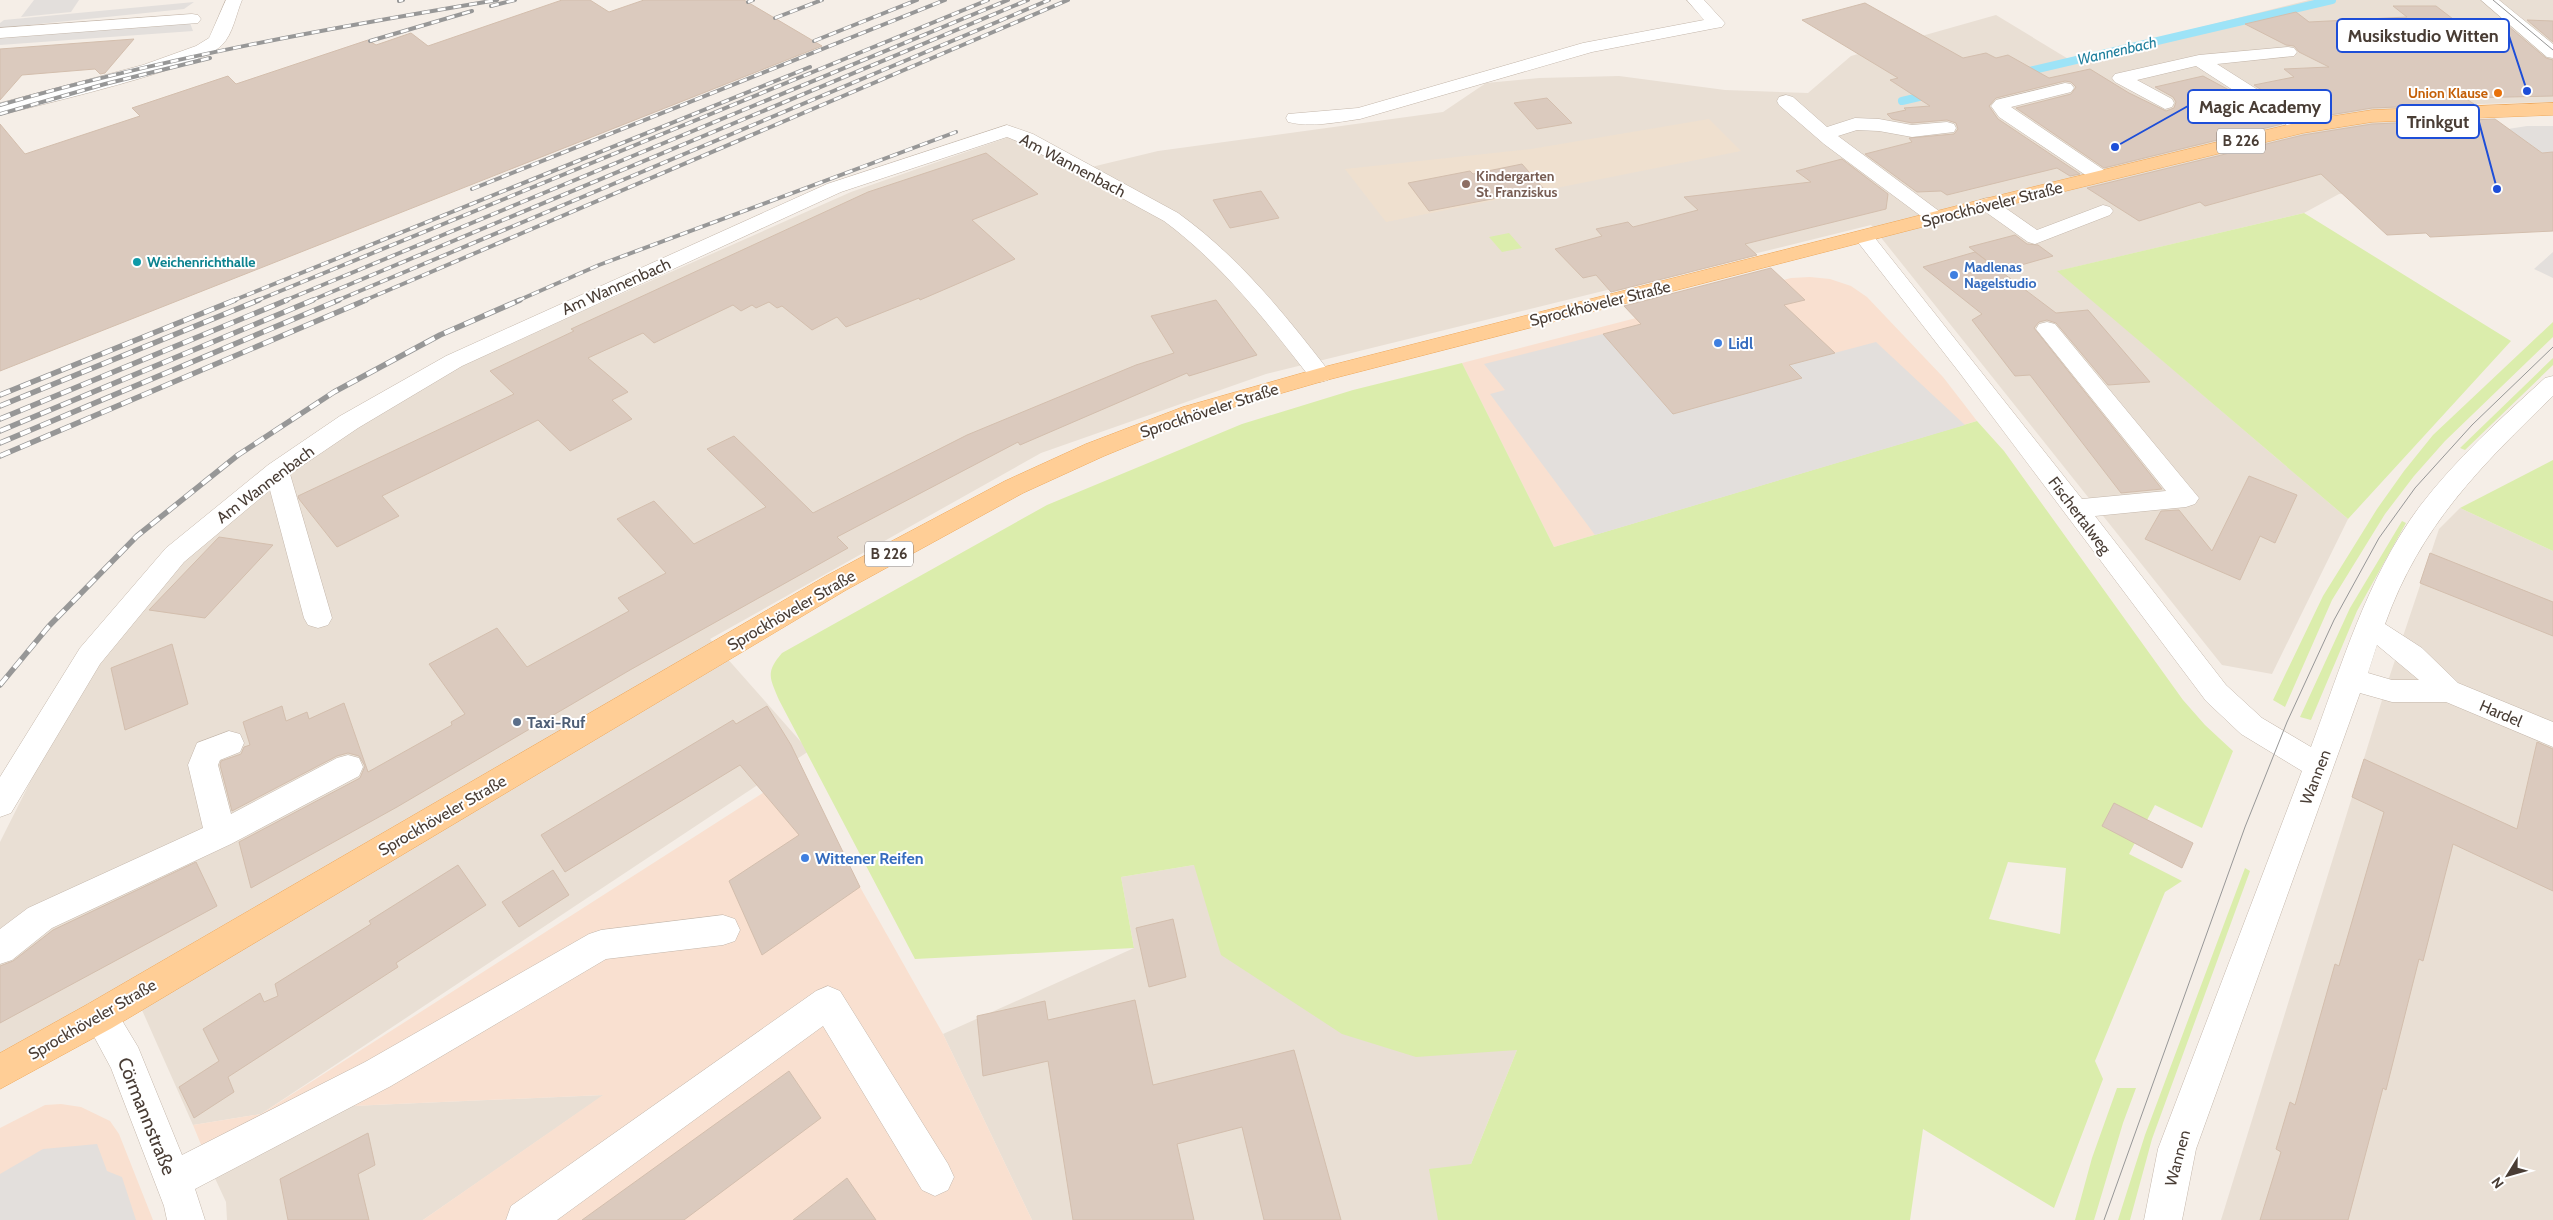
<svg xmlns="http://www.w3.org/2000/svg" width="2553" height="1220" font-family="Cabin,sans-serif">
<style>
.residential{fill:#e9dfd4}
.commercial{fill:#f9e0d0}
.education{fill:#efe0cf}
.green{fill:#dbedac;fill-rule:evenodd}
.parking{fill:#e3dfdc}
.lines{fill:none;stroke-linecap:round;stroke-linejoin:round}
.stream{stroke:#9de3f7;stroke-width:8}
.building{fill:#dbcabe;stroke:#d3bead}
.minor-casing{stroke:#c4b7ab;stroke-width:1}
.major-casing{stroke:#efa85a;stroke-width:1}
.minor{fill:#fff;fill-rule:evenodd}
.major{fill:#ffce96;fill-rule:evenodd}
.tram{stroke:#979797;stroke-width:1}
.rail-far1-casing{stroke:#979797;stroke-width:4}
.rail-casing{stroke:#979797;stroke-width:5.5}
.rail-far1{stroke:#fff;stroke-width:2.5;stroke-dasharray:8;stroke-linecap:butt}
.rail{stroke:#fff;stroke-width:4;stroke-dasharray:11;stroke-linecap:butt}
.food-dot{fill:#e8710a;stroke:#fff;stroke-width:2}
.education-dot{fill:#8d6e63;stroke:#fff;stroke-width:2}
.culture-dot{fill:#0f9aa8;stroke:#fff;stroke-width:2}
.shop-dot{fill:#3f7fe0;stroke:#fff;stroke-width:2}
.service-dot{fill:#5c6f8a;stroke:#fff;stroke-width:2}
.labels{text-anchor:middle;stroke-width:4;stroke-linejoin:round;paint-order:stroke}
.far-food-label{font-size:14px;font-weight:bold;fill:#c56008;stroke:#fff;text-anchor:end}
.far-education-label{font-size:14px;font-weight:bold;fill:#785e54;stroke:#fff;text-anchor:start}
.far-culture-label{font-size:14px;font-weight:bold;fill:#0d838f;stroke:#fff;text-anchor:start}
.far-shop-label{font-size:14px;font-weight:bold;fill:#366cbe;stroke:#fff;text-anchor:start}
.far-water-label{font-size:15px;font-style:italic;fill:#1f7f9d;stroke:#fff}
.shield{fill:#fff;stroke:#807772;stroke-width:1}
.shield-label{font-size:15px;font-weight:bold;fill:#493d35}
.street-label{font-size:16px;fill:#493d35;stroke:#fff}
.shop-label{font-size:16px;font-weight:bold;fill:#366cbe;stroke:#fff;text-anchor:start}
.service-label{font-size:16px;font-weight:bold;fill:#4e5e75;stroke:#fff;text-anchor:start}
.near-street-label{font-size:19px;fill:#493d35;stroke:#fff}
.leader{fill:none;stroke:#1d4ed8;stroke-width:2}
.callout-dot{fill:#1d4ed8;stroke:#fff;stroke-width:2}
.callout{fill:#fff;stroke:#1d4ed8;stroke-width:2}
.callout-label{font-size:18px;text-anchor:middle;font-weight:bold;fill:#493d35}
</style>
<rect width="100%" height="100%" fill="#f5eee7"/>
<path class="residential" d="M2309,0H2553V102L2445,105L2510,160L2471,183L2339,194L2304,213L2058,271L2348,519L2272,674L2222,665L1871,225L1266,374L1041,453L710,639L809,751L261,1114L193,1125L130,983L0,1057V842L94,655L205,537L328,443L448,371L851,192L1009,137L1027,142L1075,171L1158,151L1443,112L1486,83L1539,78L1619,76L1725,90L1808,93L1851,56L1996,15L2070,60Z
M2460,508L2553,551V1220H2221L2387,684L2439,529Z
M1194,865L1517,1050L1471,1164L1488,1220H1032L943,1034L1134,948L1121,877Z
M604,1095L423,1220H227L226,1202L213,1174L351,1106Z"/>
<path class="commercial" d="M1810,277L1830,279L1851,286L1867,297L1943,377L1977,421L1554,547L1462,363L1791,278Z
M802,768L860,887L943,1034L1032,1220H423L603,1095L351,1106L213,1174L193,1125L261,1114Z
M61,1104L81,1107L110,1121L119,1134L153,1220H0V1128L45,1105Z"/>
<path class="education" d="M1709,119L1741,151L1386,222L1345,169L1531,149Z"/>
<path class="green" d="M2304,213L2511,341L2348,519L2057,271Z
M1509,233L1522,248L1502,252L1489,237Z
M2553,322V337L2445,441L2414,476L2385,514L2332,600L2285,707L2273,700L2323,596L2377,509L2404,471L2433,435Z
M2553,358V365L2465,450L2460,448Z
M1462,363L1554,547L1977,421L2004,451L2183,700L2205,725L2233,751L2202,828L2155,805L2129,854L2182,881L2165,892L2095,1061L2103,1079L2054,1208L1923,1129L1910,1220H1438L1429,1169L1471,1164L1517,1050L1416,1057L1342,1034L1221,955L1194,865L1121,877L1134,948L915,959L779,700C770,678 765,673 782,653L1047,505L1242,424L1353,390ZM2008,862L2066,868L2060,934L1989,919Z
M2553,460V551L2460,508Z
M2402,521L2406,523L2357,611L2311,720L2300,717L2350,608Z
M2245,868L2250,871L2152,1139L2130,1220H2118L2145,1135Z
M2117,1088H2136L2123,1123L2094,1220H2075L2092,1158Z"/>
<path class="parking" d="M34,0H79L71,12L21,17Z
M194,2L184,9L0,28V23L4,20Z
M190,23L193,31L0,45V37Z
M2527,126H2553V152L2542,153L2508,129Z
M2553,252V278L2534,269Z
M1603,334L1673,413L1802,378L1789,365L1876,342L1965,425L1595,535L1490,394L1505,390L1484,364Z
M97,1144L107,1171L122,1177L136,1220H0V1174L43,1149Z"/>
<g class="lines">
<path class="stream" d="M2021,73L2332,0
M1902,101L1932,94"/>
</g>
<path class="building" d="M562,0H590L609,12L644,0H744L822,46L0,371V124L25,154L140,116L132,108L228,76L236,84L368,40L376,45L411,33L428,46Z
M1865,3L1963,58L1986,53L1996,58L2008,55L2049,78L2090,69L2129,93L2166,111L2174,108L2176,102L2173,97L2155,87L2203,76L2229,90L2282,124L2104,168L2016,108L2071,94L2076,87L2071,82L2065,81L1996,98L1989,106L1998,119L2080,174L2070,176L2057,168L1947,195L1941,191L1917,192L1865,154L1912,142L1909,138L1954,134L1958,129L1956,123L1947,120L1912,123L1892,119L1887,114L1906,110L1904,108L1930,106L1890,80L1898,78L1802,20Z
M2393,6H2436L2453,19L2501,20L2546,58L2553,60V96L2465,98L2474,104L2372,108L2306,119L2254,85L2294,77L2284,69L2329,67L2299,52L2294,46L2286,45L2245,24L2296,12L2309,22L2407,17Z
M2527,20L2553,21V42Z
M134,39L105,73L100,74L95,69L22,75L0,100V49Z
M1547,98L1572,123L1537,129L1514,103Z
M2495,119L2542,153L2553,152V231L2430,237L2426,233L2387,235L2321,174L2205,206L2200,202L2139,221L2087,188L2303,135L2372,124Z
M986,153L1038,194L972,220L1015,259L920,300L919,298L846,327L837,317L812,330L782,306L777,308L769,302L756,308L752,305L741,311L733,305L654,343L643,333L588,358L628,392L612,400L632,419L570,451L538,420L382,496L399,516L337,547L299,499L298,496L514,394L490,371L574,331L571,329L868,192Z
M1842,159L1888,194L1886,209L1745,244L1757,255L1611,292L1596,275L1583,278L1555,249L1602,236L1596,229L1628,222L1633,227L1698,210L1684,197L1811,182L1796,171Z
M1522,164L1544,189L1429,211L1408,183L1470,171L1473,174Z
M1261,191L1279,218L1230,228L1213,200Z
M2015,235L2027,244L2038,245L2053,256L2000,271L1969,247Z
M1975,252L2056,313L2088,310L2150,382L2108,385L2056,323L2047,320L2039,322L2034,328L2162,489L2121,493L2030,375L2015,376L1972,320L1982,314L1923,267Z
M1771,268L1805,300L1784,305L1835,353L1789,365L1802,378L1673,414L1603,334L1641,324L1624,306Z
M1216,300L1257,355L1189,376L1187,373L1020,445L1018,442L837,537L848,548L630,670L397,807L251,888L239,842L360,778L365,766L359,756L348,753L337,756L232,811L220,765L221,761L241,754L244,747L250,745L243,722L282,706L286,721L307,712L309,719L344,703L368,772L452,725L451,722L465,714L429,664L497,628L527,667L629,611L618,598L666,573L617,519L654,501L694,544L766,507L707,449L734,436L813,513L967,435L1136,365L1174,353L1151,316Z
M2249,476L2297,495L2275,543L2260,536L2240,580L2145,539L2161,511L2179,510L2212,551Z
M219,537L273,545L205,618L149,610Z
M2430,553L2553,602V636L2420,583Z
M172,644L188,704L125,730L111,668Z
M767,706L791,745L860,887L762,955L729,881L799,835L740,765L565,872L541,835L733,720L736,724Z
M2537,742L2553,749V891L2453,844L2423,961L2419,959L2386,1090L2383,1088L2348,1220H2260L2281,1152L2276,1149L2290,1102L2295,1105L2335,964L2339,966L2384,812L2352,797L2364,759L2517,829Z
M2114,803L2193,843L2182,868L2102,826Z
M196,862L217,906L0,1023V966L13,961L53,930Z
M458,865L486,905L396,963L398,967L228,1077L234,1092L194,1118L179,1087L219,1061L203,1029L260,993L264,1002L278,996L275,984L371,924L369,921Z
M553,870L569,895L519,927L502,902Z
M1173,919L1186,977L1149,987L1136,928Z
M1135,1000L1153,1085L1294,1050L1341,1220H1264L1242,1127L1177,1144L1194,1220H1073L1048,1061L983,1076L977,1016L1045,1001L1048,1020Z
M789,1071L821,1118L684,1220H582Z
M368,1133L375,1165L358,1174L369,1220H288L280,1179Z
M847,1178L876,1220H793Z"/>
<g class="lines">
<defs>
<path id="minor" d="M226,0H242C236,14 233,34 222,45C200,68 39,105 0,115V103L143,65L196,46L209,38Z
M1687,0H1704L1725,23L1722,27L1716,28L1592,52L1360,119C1337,122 1311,128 1288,122L1286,118L1288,114L1358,108L1583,43L1704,20Z
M2481,0H2499L2553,44V58L2547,57Z
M192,14L198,15L201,19L198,23L0,38V28Z
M2288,47L2294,48L2297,52L2294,56L2217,64L2310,123L2312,127L2310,131H2296L2196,66L2137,80L2172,99L2174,103L2172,107L2165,109L2115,82L2112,78L2115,74L2199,55Z
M2065,83L2071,84L2074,88L2071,92L2011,107L2107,172L2110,176L2107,180H2093L1999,117L1991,106L1996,100Z
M1786,95L1793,97L1827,127L1855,118L1879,119L1912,125L1947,122L1954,124L1956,128L1954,132L1912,137L1879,131L1857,130L1838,136L1943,214L1946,218L1943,222L1936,224L1929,222L1824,144L1779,105L1777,101L1779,97Z
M1007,125L1033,134L1178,213C1238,256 1283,312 1328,370L1332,375L1328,380L1320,382L1312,380C1267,322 1223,265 1164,221L1019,142L1007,137L841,192L462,366L358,428L290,474L332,618L328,625L318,628L308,625L304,618L270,490L184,562L100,664L11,813L0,817V777L80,648L166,548L268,465L340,416L446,356L827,184Z
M1987,198L1994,200L2037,230L2103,205L2110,207L2113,211L2110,215L2035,244L2028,242L1980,208L1977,204L1980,200Z
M1864,231L1871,233L2082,499L2166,491L2036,329L2039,324L2047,322L2055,324L2199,498L2195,504L2186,507L2095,516L2226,685L2262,718L2311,747C2342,665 2367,577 2420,506C2456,459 2501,418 2545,378L2553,376V396C2480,467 2420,526 2385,624L2422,648L2458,683L2553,722V747L2446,702H2392L2360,693L2196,1149L2182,1220H2144L2158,1149L2302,771L2241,734L2206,701L1959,372L1857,241L1854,237L1857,233ZM2377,645L2419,680H2392L2368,673Z
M229,731L240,734L244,743L240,752L220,760L218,765L231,814L337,758L348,755L359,758L363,767L359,776L231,844L52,928L12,960L0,964V929L28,908L203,828L188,765L197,743Z
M723,915L735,919L740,930L735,941L723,945L606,959L391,1086L195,1189L205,1220H167L164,1206L111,1068L83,1016L88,1004L100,1000L112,1004L138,1047L182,1155L365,1062L589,934L601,930Z
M828,986L840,991L948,1164L954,1177L948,1190L935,1196L922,1190L823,1026L557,1220H506L511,1206L816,991Z"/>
<path id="major" d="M2553,103V115L2372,122L2303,133L1992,209L1327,380L1199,417L1104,456L1023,493L846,590L112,1028L0,1089V1053L88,1004L826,576L1005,481L1086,444L1183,407L1320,368L1980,200L2303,121L2372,110Z"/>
</defs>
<use href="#minor" class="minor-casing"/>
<use href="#major" class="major-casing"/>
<use href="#minor" class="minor"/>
<use href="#major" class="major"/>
<path class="tram" d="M2493,0L2553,50
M2104,1220L2245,827L2287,722L2334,620L2379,538L2415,488L2472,425L2553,347"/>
<defs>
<path id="rail-far1" d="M399,1L403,0
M748,2L753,0
M491,6L515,0
M775,18L822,0
M370,41L472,11
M814,41L917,0
M0,105C163,58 330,28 497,0
M0,114L105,84L210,58
M472,189L945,0
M232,301L810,67
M256,301L988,0
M284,301L1008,0
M310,301L1028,0
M336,301L1049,0
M363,301L1068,0
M517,301L599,265L956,132"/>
<path id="rail" d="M0,395L235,300
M0,406L259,300
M0,419L287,300
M0,431L313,300
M0,443L339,300
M0,456L366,300
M0,685L49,626L137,536L238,455L334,392L440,335L520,300"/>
</defs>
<use href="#rail-far1" class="rail-far1-casing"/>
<use href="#rail" class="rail-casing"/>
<use href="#rail-far1" class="rail-far1"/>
<use href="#rail" class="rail"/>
</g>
<circle class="food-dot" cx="2498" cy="93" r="5"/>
<circle class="education-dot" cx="1466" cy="184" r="5"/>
<circle class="culture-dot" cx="137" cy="262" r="5"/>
<g class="shop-dot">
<circle cx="1954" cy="275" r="5"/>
<circle cx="1718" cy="343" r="5"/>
<circle cx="805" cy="858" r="5"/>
</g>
<circle class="service-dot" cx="517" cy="722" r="5"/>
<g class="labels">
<g class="far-food-label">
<text x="2488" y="98">Union Klause</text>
</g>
<g class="far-education-label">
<text x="1476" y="181">Kindergarten<tspan x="1476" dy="16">St. Franziskus</tspan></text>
</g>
<g class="far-culture-label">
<text x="147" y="267">Weichenrichthalle</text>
</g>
<g class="far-shop-label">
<text x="1964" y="272">Madlenas<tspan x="1964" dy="16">Nagelstudio</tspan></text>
</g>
<g class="far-water-label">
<text transform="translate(2117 51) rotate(-13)" y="5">Wannenbach</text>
</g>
<g class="shield">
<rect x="2217" y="128.5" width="48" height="25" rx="4"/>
<rect x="865" y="541.5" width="48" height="25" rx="4"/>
</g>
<g class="shield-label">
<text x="2241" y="146">B 226</text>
<text x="889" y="559">B 226</text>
</g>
<g class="street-label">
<text transform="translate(1073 165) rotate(28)" y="6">Am Wannenbach</text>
<text transform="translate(1992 204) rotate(-14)" y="6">Sprockhöveler Straße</text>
<text transform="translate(616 286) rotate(-24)" y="6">Am Wannenbach</text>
<text transform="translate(1600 303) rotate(-14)" y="6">Sprockhöveler Straße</text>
<text transform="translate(1209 410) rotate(-18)" y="6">Sprockhöveler Straße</text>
<text transform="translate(265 484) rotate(-37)" y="6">Am Wannenbach</text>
<text transform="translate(2080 515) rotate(53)" y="6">Fischertalweg</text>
<text transform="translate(791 610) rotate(-30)" y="6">Sprockhöveler Straße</text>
<text transform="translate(2501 713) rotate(23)" y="6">Hardel</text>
<text transform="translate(2315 777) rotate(-69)" y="6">Wannen</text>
<text transform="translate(442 815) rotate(-30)" y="6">Sprockhöveler Straße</text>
<text transform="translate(92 1019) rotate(-30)" y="6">Sprockhöveler Straße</text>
<text transform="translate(2177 1158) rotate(-75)" y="6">Wannen</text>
</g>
<g class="shop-label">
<text x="1728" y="349">Lidl</text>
<text x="815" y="864">Wittener Reifen</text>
</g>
<g class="service-label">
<text x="527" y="728">Taxi-Ruf</text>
</g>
<g class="near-street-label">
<text transform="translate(147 1116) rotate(68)" y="7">Cörmannstraße</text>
</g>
</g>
<path class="leader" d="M2527 91L2509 36M2115 147L2188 106M2497 189L2479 122"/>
<g class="callout-dot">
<circle cx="2527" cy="91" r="5"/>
<circle cx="2115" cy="147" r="5"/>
<circle cx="2497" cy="189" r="5"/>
</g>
<g class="callout">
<rect x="2337" y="19" width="172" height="33" rx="5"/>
<rect x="2188" y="90" width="143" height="33" rx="5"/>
<rect x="2397" y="105" width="82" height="33" rx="5"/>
</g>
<g class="callout-label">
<text x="2423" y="42">Musikstudio Witten</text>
<text x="2260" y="113">Magic Academy</text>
<text x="2438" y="128">Trinkgut</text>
</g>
<g transform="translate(2508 1175) rotate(233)" stroke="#ffffff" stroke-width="4" paint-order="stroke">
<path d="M0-4L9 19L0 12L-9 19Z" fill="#493d35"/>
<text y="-8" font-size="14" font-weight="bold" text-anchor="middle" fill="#493d35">N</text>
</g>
</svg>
